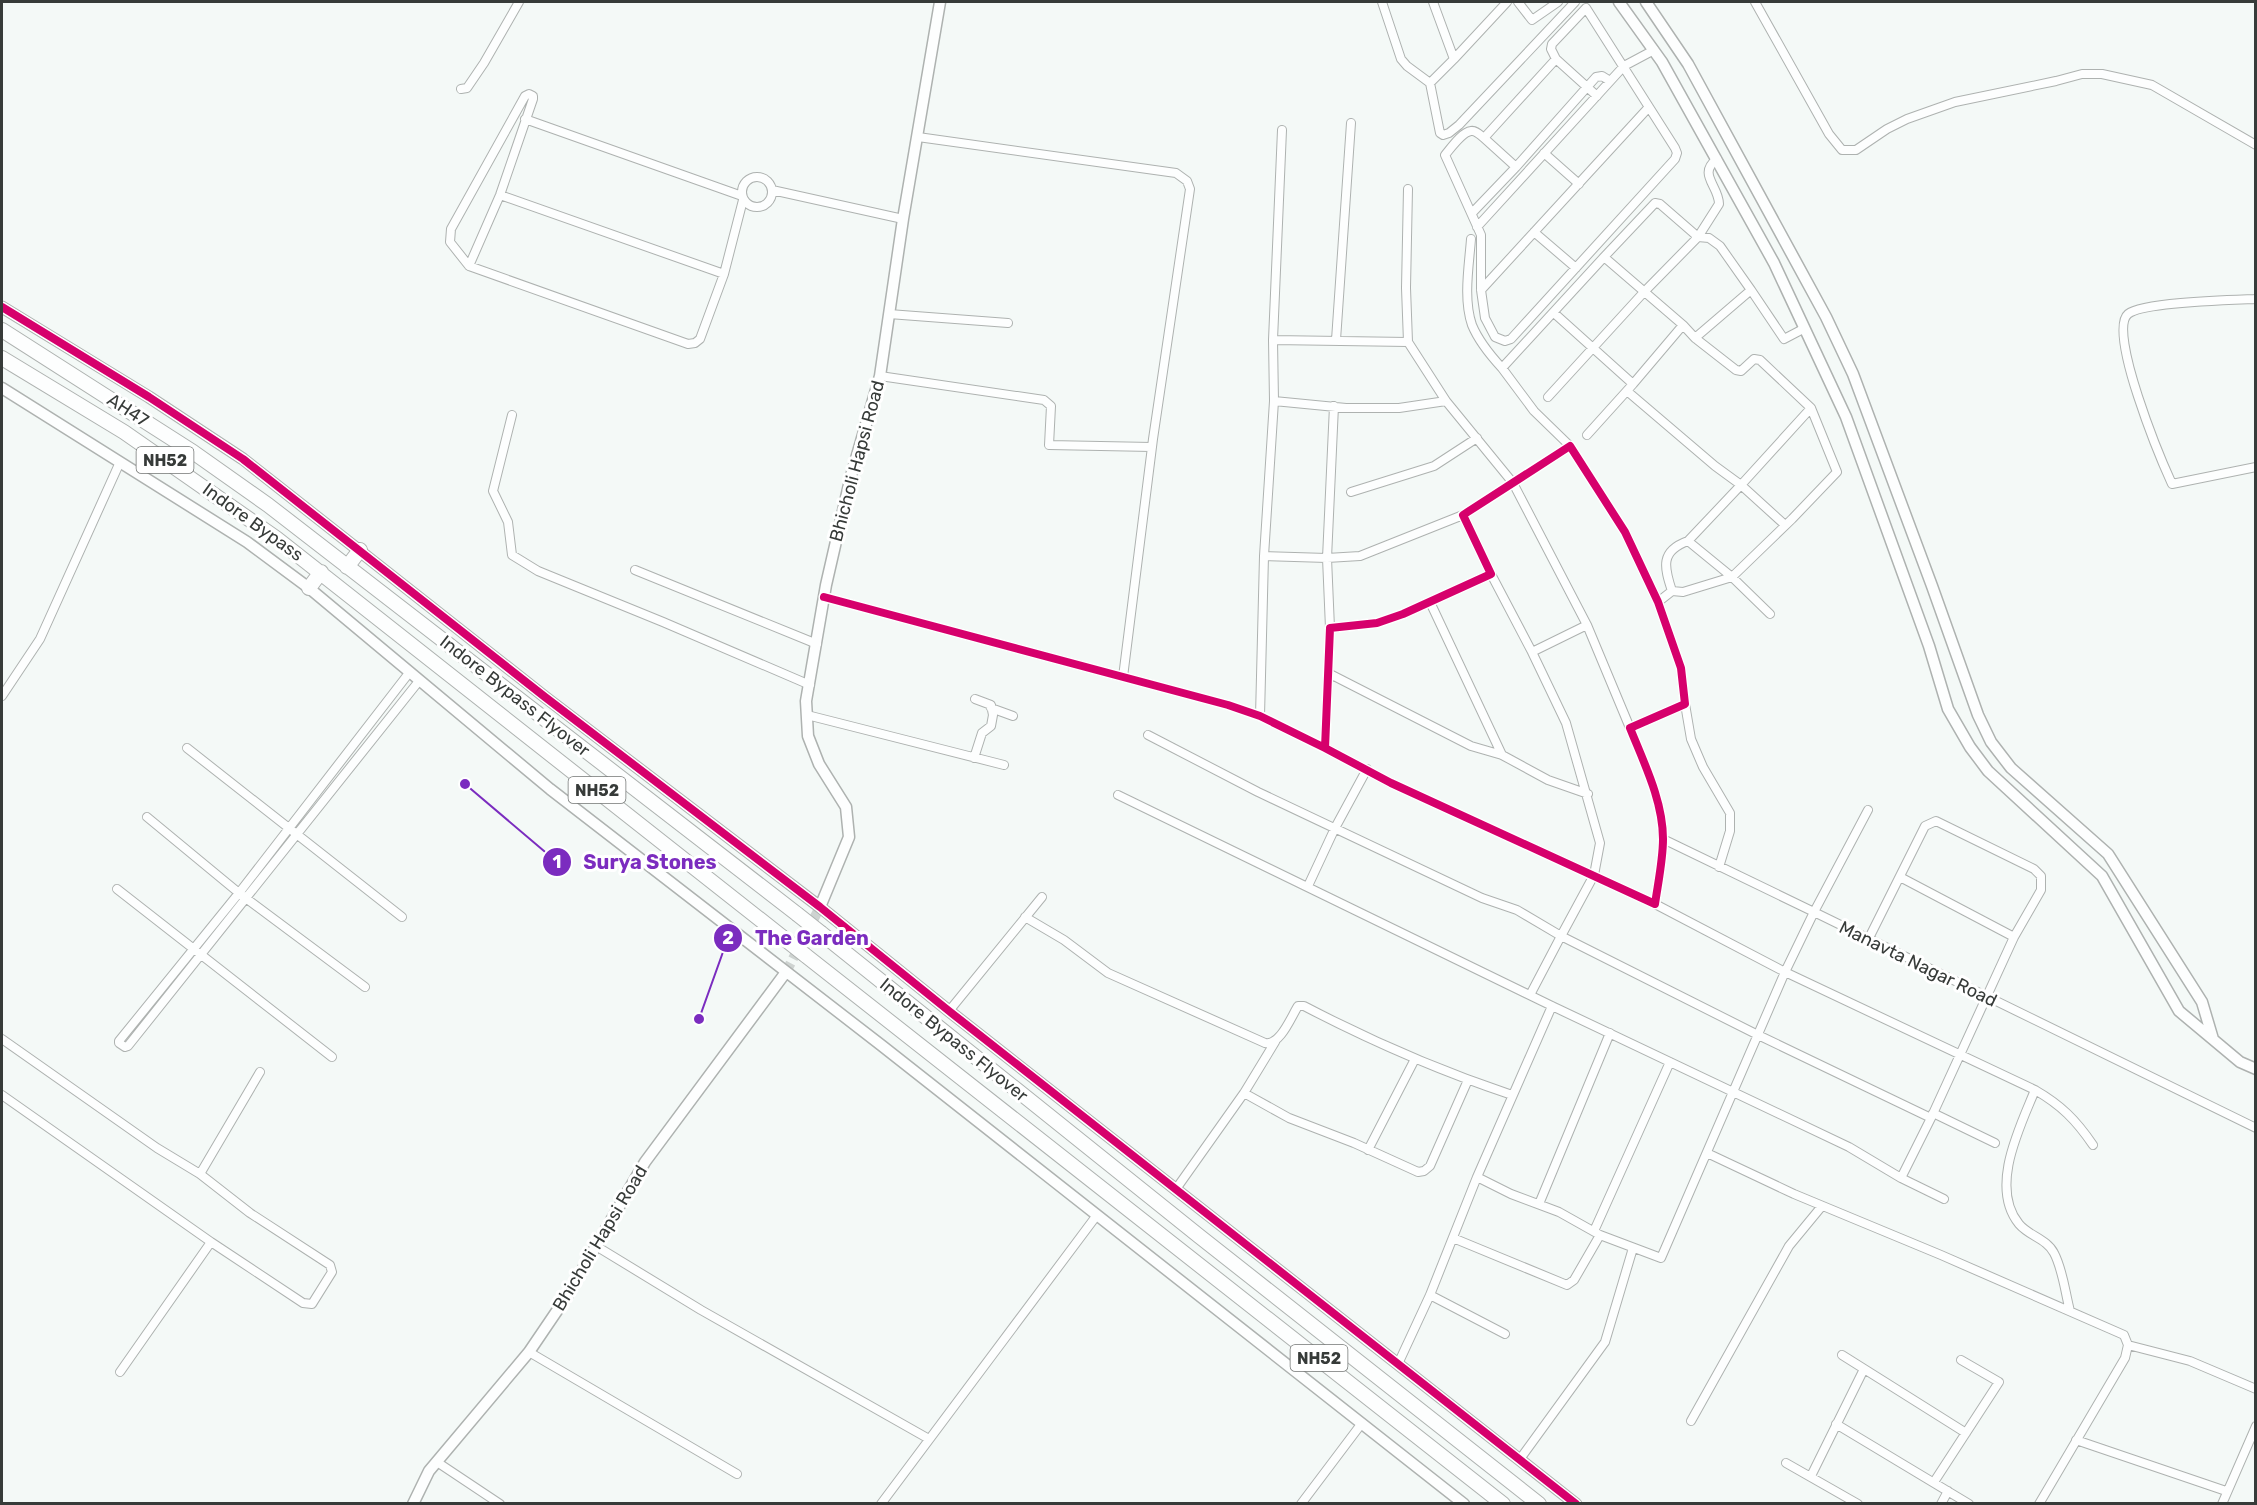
<svg xmlns="http://www.w3.org/2000/svg" width="2257" height="1505" font-family="Rubik,sans-serif">
<style>
.lines{fill:none;stroke-linecap:round;stroke-linejoin:round}
.tertiary-tunnel{stroke:#ced3d1;stroke-width:10;stroke-dasharray:10 5;stroke-linecap:butt}
.minor-casing{stroke:#aeb2b0;stroke-width:10}
.tertiary-casing{stroke:#aeb2b0;stroke-width:13}
.trunk-casing{stroke:#aeb2b0;stroke-width:16}
.minor{stroke:#fdfefe;stroke-width:8}
.tertiary{stroke:#fdfefe;stroke-width:10}
.trunk{stroke:#fdfefe;stroke-width:14}
.trunk-bridge-casing{stroke:#aeb2b0;stroke-width:16;stroke-linecap:butt}
.trunk-bridge{stroke:#fdfefe;stroke-width:14}
.cycleway-casing{stroke:#fff;stroke-width:11}
.cycleway{stroke:#d6006c;stroke-width:8}
.labels{text-anchor:middle;stroke-width:6;stroke-linejoin:round;paint-order:stroke}
.shield{fill:#fff;stroke:#737674;stroke-width:1.5}
.shield-label{font-size:16px;font-weight:bold;fill:#373b39}
.street-label{font-size:18px;fill:#373b39;stroke:#fff}
.leader{fill:none;stroke:#7b2cbf;stroke-width:2}
.callout-dot{fill:#7b2cbf;stroke:#fff;stroke-width:2}
.mark-label{font-size:18px;text-anchor:middle;font-weight:bold;fill:#fff}
.callout-label{font-size:20px;text-anchor:middle;font-weight:bold;fill:#7b2cbf;stroke:#fff;stroke-width:6;stroke-linejoin:round;paint-order:stroke}
</style>
<rect width="100%" height="100%" fill="#f4f9f7"/>
<g class="lines">
<path class="tertiary-tunnel" d="M786,972L820,907"/>
<defs>
<path id="minor" d="M1382,2L1401,59L1407,66L1430,83
M1433,2L1454,59L1430,83L1440,133L1443,135L1449,133L1459,125L1575,2
M1518,2L1532,20L1558,2
M1755,2L1829,134L1842,150H1856L1887,129L1907,119L1955,102L2056,81L2082,74H2102L2152,85L2256,145
M1454,59L1507,2
M461,89L467,88L484,63L519,2
M525,119L742,196
M1282,130L1273,340L1274,401L1346,408H1399L1446,401L1513,483L1587,625
M918,137L1176,173L1187,181L1190,189L1153,439L1123,677
M1484,138C1480,135 1476,130 1471,131C1462,132 1451,148 1445,155L1481,235V290L1485,318L1495,337L1505,341L1511,339L1675,159L1677,153L1675,148L1586,8L1552,44L1551,49L1556,59L1597,96
M1544,153L1579,184
M1516,167L1596,77L1602,76L1610,81
M742 192a15 15 0 1 1 30 0a15 15 0 1 1-30 0Z
M772,190L903,219
M500,195L724,274
M1472,213L1516,167L1484,138L1556,59
M1477,227L1624,66L1654,50
M1534,232L1576,268
M1471,239C1469,266 1463,299 1472,325C1479,342 1490,355 1502,368
M1604,257L1655,203L1660,204L1698,237L1709,238L1720,246L1751,290L1695,338L1683,325
M469,266L450,242L451,229L525,96L529,94L533,96V99L500,195L469,266L688,344L695,343L700,339L724,274L743,200
M1481,290L1649,107
M1751,290L1784,339L1805,328
M2256,299C2232,300 2143,302 2128,314C2107,331 2161,460 2172,484L2256,467
M1554,313L1633,384
M889,314L1008,323
M1273,340L1408,342L1406,288L1408,189
M1336,340L1351,123
M1408,342L1446,401
M880,376L1044,400L1051,406L1049,445L1152,447
M1627,391L1715,466L1741,485L1811,408L1760,360L1754,359L1741,371L1736,370L1695,338
M1548,397L1644,292L1698,237L1719,204C1719,186 1697,174 1717,159
M512,415L493,491L508,522L512,555L538,571L663,622L810,685
M1570,446L1534,411L1502,368L1604,257L1683,325L1633,384L1587,435
M1351,492L1434,466L1477,438
M1688,541L1732,577L1770,614
M1264,556L1274,401
M635,570L817,644
M1491,574L1532,652L1566,723L1600,843L1594,875L1561,936L1758,1035L1931,1118L2014,937L2041,890V876L2034,869L1936,821L1925,826L1868,940
M1672,591L1683,592L1732,577L1792,519L1837,472L1811,408
M824,597L1228,705L1260,716L1325,748L1330,628L1377,623L1403,614L1491,574L1463,515L1570,446L1625,532L1658,602L1681,668L1685,704L1630,728C1644,763 1663,801 1663,839C1663,860 1658,883 1655,904L1391,783L1325,748
M1430,602L1502,755
M1658,602L1672,591C1664,567 1660,551 1688,541L1741,485L1785,525
M1330,628L1327,558L1360,556L1463,515
M1532,652L1587,625L1630,728
M409,673L239,893L119,1041V1043L125,1047L128,1046L419,681
M1330,674L1471,746L1502,755L1548,780L1588,794
M2,696L40,639L120,462
M1685,704L1691,739L1703,767L1730,813V831L1719,867
M991,708L1013,716
M807,715L1004,765
M1260,716L1264,556L1327,558L1334,406
M1148,735L1258,792L1482,898L1517,910L1561,936L1530,995
M187,748L402,917
M974,758L982,733L991,726L993,715L991,705L975,699
M1118,795L1552,1006L1849,1147L1901,1178L1931,1118
M147,817L239,893L365,987
M1663,839L1814,912L1868,810
M1900,877L2014,937
M1308,886L1335,828L1367,769
M117,889L332,1057
M1025,917L1064,940L1108,973L1265,1043C1280,1046 1291,1017 1298,1006H1304C1371,1041 1440,1071 1512,1095
M949,1011L1042,897
M2,1039L157,1148L200,1174L250,1213L330,1265L332,1272L312,1304L303,1303L211,1242L2,1095
M2035,1090C2020,1127 1989,1187 2019,1224C2029,1236 2047,1239 2054,1253C2063,1270 2065,1292 2070,1311
M1244,1093L1289,1118L1354,1143L1418,1172L1424,1171L1430,1166L1468,1080
M1933,1113L1995,1143
M2093,1145C2076,1120 2061,1105 2035,1090L1785,972L1814,912L2256,1128
M1368,1150L1415,1059
M1707,1153L1794,1194L1941,1255L2124,1335L2128,1345L2125,1358L2039,1504
M200,1174L260,1072
M1477,1177L1511,1194L1559,1212L1600,1235L1661,1258L1785,972L1655,904
M1901,1178L1944,1199
M1176,1189L1244,1093L1275,1042
M1539,1204L1610,1033
M1594,1231L1670,1062
M1453,1238L1567,1285L1574,1280L1600,1235
M596,1246L701,1310L929,1439
M1430,1295L1505,1334
M2128,1345L2190,1361L2256,1389
M529,1352L737,1474
M1842,1355L1966,1433
M1398,1364L1430,1295L1477,1177L1552,1006
M120,1372L211,1242
M1691,1421L1789,1246L1822,1206
M1836,1424L1969,1504
M2076,1440L2226,1491
M1520,1459L1605,1342L1633,1248
M437,1462L500,1504
M1786,1463L1858,1504
M1811,1476L1864,1369
M1934,1482L1999,1382L1961,1360
M881,1504L1097,1215
M1301,1504L1362,1423
M1941,1504L1948,1491
M2222,1504L2256,1426"/>
<path id="tertiary" d="M1619,2L1662,62L1774,263L1846,417L1929,646L1948,709L1970,747L1988,771L2102,876L2179,1011L2240,1062L2256,1069
M1646,2L1688,64L1826,317L1853,374L1932,586L1978,715L1991,742L2011,768L2108,854L2202,1002L2213,1039
M2,307L149,397L243,459L545,697L820,907L949,1011L1576,1504
M2,388L247,542L309,588L550,789L881,1045L1464,1504
M820,907L849,837L846,807L819,764L808,736L806,701L826,585L851,476L880,376L903,219L940,2
M413,1504L429,1471L529,1352L567,1296L645,1162L786,972"/>
<path id="trunk" d="M2,330L193,452L268,505L797,914
M2,358L124,432L276,538L781,936
M347,567L360,550
M309,588L321,572
M821,933L1199,1236L1539,1504
M805,955L1503,1504"/>
</defs>
<use href="#minor" class="minor-casing"/>
<use href="#tertiary" class="tertiary-casing"/>
<use href="#trunk" class="trunk-casing"/>
<use href="#minor" class="minor"/>
<use href="#tertiary" class="tertiary"/>
<use href="#trunk" class="trunk"/>
<defs>
<path id="trunk-bridge" d="M797,914L821,933
M781,936L805,955"/>
</defs>
<use href="#trunk-bridge" class="trunk-bridge-casing"/>
<use href="#trunk-bridge" class="trunk-bridge"/>
<defs>
<path id="cycleway" d="M2,307L149,397L243,459L545,697L820,907L949,1011L1576,1504
M824,597L1228,705L1260,716L1325,748L1330,628L1377,623L1403,614L1491,574L1463,515L1570,446L1625,532L1658,602L1681,668L1685,704L1630,728C1644,763 1663,801 1663,839C1663,860 1658,883 1655,904L1391,783L1325,748"/>
</defs>
<use href="#cycleway" class="cycleway-casing"/>
<use href="#cycleway" class="cycleway"/>
</g>
<g class="labels">
<g class="shield">
<rect x="136.5" y="447" width="57" height="26" rx="4.5"/>
<rect x="568.5" y="777" width="57" height="26" rx="4.5"/>
<rect x="1290.5" y="1345" width="57" height="26" rx="4.5"/>
</g>
<g class="shield-label">
<text x="165" y="466">NH52</text>
<text x="597" y="796">NH52</text>
<text x="1319" y="1364">NH52</text>
</g>
<g class="street-label">
<text transform="translate(128 410) rotate(33)" y="6">AH47</text>
<text transform="translate(857 461) rotate(-75)" y="6">Bhicholi Hapsi Road</text>
<text transform="translate(253 522) rotate(36)" y="6">Indore Bypass</text>
<text transform="translate(515 696) rotate(38)" y="6">Indore Bypass Flyover</text>
<text transform="translate(1918 964) rotate(26)" y="6">Manavta Nagar Road</text>
<text transform="translate(954 1040) rotate(39)" y="6">Indore Bypass Flyover</text>
<text transform="translate(600 1238) rotate(-59)" y="6">Bhicholi Hapsi Road</text>
</g>
</g>
<path class="leader" d="M465 784L557 862M699 1019L728 938"/>
<g class="callout-dot">
<circle cx="465" cy="784" r="6"/>
<circle cx="699" cy="1019" r="6"/>
<circle cx="557" cy="862" r="15"/>
<circle cx="728" cy="938" r="15"/>
</g>
<g class="mark-label">
<text x="557" y="868">1</text>
<text x="728" y="944">2</text>
</g>
<g class="callout-label">
<text x="650" y="869">Surya Stones</text>
<text x="812" y="945">The Garden</text>
</g>
<rect width="2257" height="1505" fill="none" stroke="#373b39" stroke-width="6"/>
</svg>
